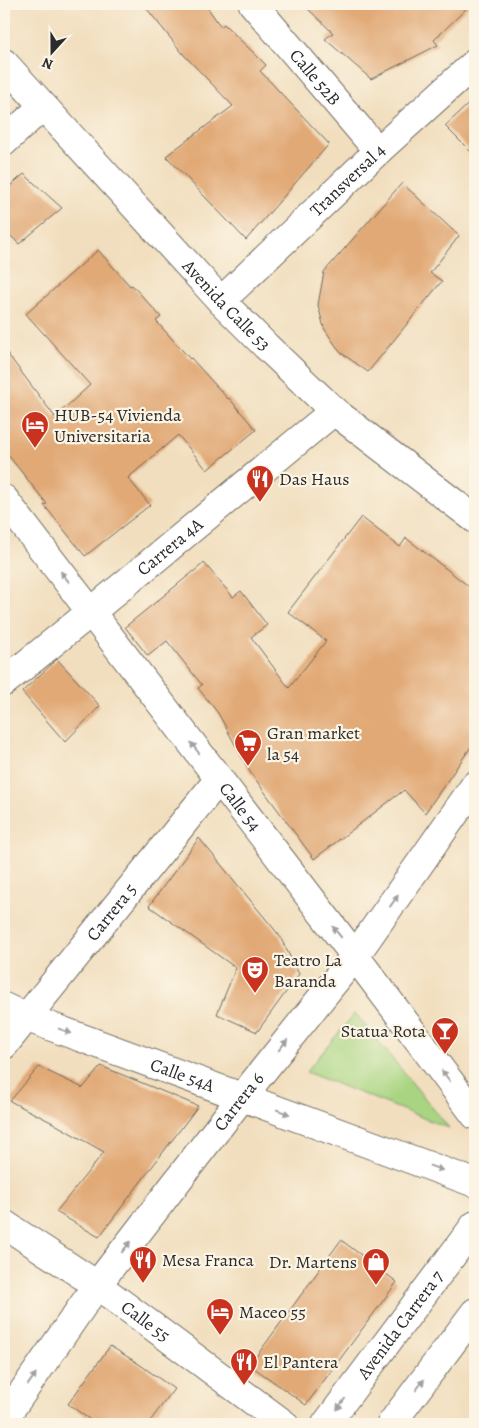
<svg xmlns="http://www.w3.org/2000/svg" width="479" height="1428" font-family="Alegreya,serif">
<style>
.green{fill:#a9d582;stroke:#6a8056}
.building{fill:#e1a976}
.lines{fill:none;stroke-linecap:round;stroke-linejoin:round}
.minor-casing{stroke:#706a5e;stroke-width:30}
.major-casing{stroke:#706a5e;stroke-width:30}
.minor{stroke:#fff;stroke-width:28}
.major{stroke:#fff;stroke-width:28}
.oneway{fill:#a0a0a0}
.labels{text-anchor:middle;stroke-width:4.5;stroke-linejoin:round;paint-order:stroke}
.street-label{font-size:18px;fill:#2b2b2b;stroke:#fcf5e5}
.poi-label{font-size:18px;fill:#2b2b2b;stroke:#fcf5e5;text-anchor:start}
</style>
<rect width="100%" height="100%" fill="#fcf5e5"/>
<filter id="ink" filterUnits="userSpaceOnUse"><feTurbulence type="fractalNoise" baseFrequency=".02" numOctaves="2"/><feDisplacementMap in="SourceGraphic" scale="10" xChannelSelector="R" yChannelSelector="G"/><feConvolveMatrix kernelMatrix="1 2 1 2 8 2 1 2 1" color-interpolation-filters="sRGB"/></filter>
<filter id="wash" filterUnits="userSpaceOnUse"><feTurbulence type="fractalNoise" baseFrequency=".0096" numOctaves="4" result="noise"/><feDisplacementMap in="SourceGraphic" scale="20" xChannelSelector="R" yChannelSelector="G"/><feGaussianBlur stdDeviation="1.12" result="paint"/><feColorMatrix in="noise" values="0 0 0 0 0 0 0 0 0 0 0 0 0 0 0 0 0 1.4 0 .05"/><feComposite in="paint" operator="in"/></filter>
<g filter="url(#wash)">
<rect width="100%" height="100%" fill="#f1debe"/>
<path class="green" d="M355,1013L449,1128L306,1072Z"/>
<g id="blocks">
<path class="building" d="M143,4H205L221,27L224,24L266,65L260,71L329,144L246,240L166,156L233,106L184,55Z
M303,4H471L434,40L438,45L371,79L325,39L333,33Z
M475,98V156L445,126Z
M24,174L62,208L19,244L4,229V191Z
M402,183L459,236L430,273L442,281L368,372L340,352L324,328L318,305L324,272Z
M98,250L130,286L132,285L161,317L156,321L190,359L191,358L228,399L229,398L256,430L207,470L178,435L128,478L150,505L85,556L44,505L47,504L4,450V349L55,417L90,385L26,314Z
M361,517L400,547L406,538L475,591V741L425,813L404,790L314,859L250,772L218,713L198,688L202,685L167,641L148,656L125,627L204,563L233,597L241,591L267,625L251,637L289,688L326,641L288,612Z
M57,659L100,706L65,742L22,692Z
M199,838L279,935L299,974L257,1032L217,1014L236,968L149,906Z
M101,1066L198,1106L99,1237L56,1212L104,1152L53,1123L10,1101L39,1067L83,1088Z
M341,1240L397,1282L306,1405L250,1365Z
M110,1346L139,1364L174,1389L148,1424H96L68,1404Z"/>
</g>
</g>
<g filter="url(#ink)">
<use href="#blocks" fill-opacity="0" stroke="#706a5e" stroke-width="1"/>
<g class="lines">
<defs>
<g id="minor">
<path id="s1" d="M253,4L378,151"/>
<path d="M4,142L43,106"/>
<path id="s2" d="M221,301L378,151L475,63"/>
<path id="s3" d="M4,499L355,956L475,1115"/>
<path id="s4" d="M4,682L91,612L334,411"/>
<path id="s5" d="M4,1007L25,1017L475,1183"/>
<path id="s6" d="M4,1045L219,779"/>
<path id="s7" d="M4,1224L97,1285L284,1424"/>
<path id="s8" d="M4,1419L97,1285L242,1097L355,956L475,785"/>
</g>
<g id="major">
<path id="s9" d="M4,63L221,301L266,346L334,411L475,519"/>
<path id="s10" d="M326,1424L475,1225"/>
<path d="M391,1424L475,1312"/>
</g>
</defs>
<use href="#minor" class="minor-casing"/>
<use href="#major" class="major-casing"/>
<use href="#minor" class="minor"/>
<use href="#major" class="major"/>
</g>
<defs><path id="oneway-solid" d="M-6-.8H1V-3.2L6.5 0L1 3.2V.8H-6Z" transform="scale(1.25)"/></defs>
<g class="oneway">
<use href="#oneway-solid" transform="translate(65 577) rotate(-128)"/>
<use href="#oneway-solid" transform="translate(195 748) rotate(-127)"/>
<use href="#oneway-solid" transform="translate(394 901) rotate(-55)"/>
<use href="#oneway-solid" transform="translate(337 932) rotate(-128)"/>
<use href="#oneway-solid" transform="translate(65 1031) rotate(20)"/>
<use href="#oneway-solid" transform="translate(283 1045) rotate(-51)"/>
<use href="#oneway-solid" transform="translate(446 1076) rotate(-127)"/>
<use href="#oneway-solid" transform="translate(283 1112) rotate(20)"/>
<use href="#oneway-solid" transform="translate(436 1168) rotate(20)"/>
<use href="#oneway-solid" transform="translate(126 1247) rotate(-52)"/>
<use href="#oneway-solid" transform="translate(32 1379) rotate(-55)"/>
<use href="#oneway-solid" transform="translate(420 1385) rotate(-53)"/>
<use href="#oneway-solid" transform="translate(341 1404) rotate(127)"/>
</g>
</g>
<defs>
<symbol id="hotel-pin" viewBox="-11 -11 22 30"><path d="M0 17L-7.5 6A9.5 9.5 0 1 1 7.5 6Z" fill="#c8321e" stroke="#fcf5e5"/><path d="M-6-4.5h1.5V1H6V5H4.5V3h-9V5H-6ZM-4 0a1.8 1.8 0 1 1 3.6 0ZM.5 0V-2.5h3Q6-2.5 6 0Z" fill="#fff"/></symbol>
<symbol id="restaurant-pin" viewBox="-11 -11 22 30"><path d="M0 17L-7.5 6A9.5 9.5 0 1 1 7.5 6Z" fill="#c8321e" stroke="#fcf5e5"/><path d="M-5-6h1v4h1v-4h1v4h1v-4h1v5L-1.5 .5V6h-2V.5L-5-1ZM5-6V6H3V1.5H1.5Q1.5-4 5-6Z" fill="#fff"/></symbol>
<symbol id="supermarket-pin" viewBox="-11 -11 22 30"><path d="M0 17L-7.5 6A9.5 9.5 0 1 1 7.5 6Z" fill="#c8321e" stroke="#fcf5e5"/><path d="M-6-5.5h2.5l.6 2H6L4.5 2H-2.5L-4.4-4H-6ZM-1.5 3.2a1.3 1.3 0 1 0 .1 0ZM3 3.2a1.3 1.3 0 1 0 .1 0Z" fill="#fff"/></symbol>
<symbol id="theatre-pin" viewBox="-11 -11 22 30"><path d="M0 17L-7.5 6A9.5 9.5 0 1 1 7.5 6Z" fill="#c8321e" stroke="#fcf5e5"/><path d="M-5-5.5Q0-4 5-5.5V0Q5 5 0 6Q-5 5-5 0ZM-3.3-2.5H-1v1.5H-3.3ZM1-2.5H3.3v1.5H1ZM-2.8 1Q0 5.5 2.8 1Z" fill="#fff"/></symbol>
<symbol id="bar-pin" viewBox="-11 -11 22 30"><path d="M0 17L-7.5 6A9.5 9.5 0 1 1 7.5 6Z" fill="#c8321e" stroke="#fcf5e5"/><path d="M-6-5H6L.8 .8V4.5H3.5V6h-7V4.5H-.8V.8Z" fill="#fff"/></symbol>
<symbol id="shop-pin" viewBox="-11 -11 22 30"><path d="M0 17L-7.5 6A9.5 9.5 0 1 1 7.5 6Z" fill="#c8321e" stroke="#fcf5e5"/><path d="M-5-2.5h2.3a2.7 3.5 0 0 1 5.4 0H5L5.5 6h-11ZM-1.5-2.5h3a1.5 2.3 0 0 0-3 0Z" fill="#fff"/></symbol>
</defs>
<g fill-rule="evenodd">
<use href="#hotel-pin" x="19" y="409" width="32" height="43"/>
<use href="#restaurant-pin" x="244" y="463" width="32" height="43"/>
<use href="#supermarket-pin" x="232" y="727" width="32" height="43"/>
<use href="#theatre-pin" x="239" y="954" width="32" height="43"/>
<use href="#bar-pin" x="429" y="1015" width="32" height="43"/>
<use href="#restaurant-pin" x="127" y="1244" width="32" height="43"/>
<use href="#shop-pin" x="360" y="1246" width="32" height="43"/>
<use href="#hotel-pin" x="204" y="1296" width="32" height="43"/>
<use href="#restaurant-pin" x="228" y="1346" width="32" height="43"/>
</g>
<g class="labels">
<g class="street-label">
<text dy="6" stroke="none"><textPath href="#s1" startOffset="96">Calle 52B</textPath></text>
<text dy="6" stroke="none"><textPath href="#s2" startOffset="175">Transversal 4</textPath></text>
<text dy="6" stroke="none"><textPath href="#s9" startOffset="329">Avenida Calle 53</textPath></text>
<text dy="6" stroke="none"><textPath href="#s4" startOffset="214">Carrera 4A</textPath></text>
<text dy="6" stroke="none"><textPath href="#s3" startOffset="388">Calle 54</textPath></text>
<text dy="6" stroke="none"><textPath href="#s6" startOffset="171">Carrera 5</textPath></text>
<text dy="6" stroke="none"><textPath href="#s5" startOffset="191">Calle 54A</textPath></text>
<text dy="6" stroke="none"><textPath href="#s8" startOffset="395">Carrera 6</textPath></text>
<text dy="6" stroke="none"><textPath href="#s7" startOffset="172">Calle 55</textPath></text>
<text dy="6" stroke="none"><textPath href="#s10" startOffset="124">Avenida Carrera 7</textPath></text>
</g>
<g class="poi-label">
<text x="54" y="421">HUB-54 Vivienda<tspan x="54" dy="21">Universitaria</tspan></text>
<text x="279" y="485">Das Haus</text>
<text x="267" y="739">Gran market<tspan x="267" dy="21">la 54</tspan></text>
<text x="274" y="966">Teatro La<tspan x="274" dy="21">Baranda</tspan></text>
<text x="426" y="1037" text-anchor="end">Statua Rota</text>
<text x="162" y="1266">Mesa Franca</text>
<text x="357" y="1268" text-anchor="end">Dr. Martens</text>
<text x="239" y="1318">Maceo 55</text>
<text x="263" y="1368">El Pantera</text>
</g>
</g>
<rect width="479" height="1428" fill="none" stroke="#fcf5e5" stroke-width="20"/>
<g transform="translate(52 52) rotate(201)" stroke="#fcf5e5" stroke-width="4" paint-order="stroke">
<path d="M0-4L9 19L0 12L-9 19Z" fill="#2b2b2b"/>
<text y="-8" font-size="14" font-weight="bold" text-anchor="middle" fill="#2b2b2b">N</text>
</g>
</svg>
